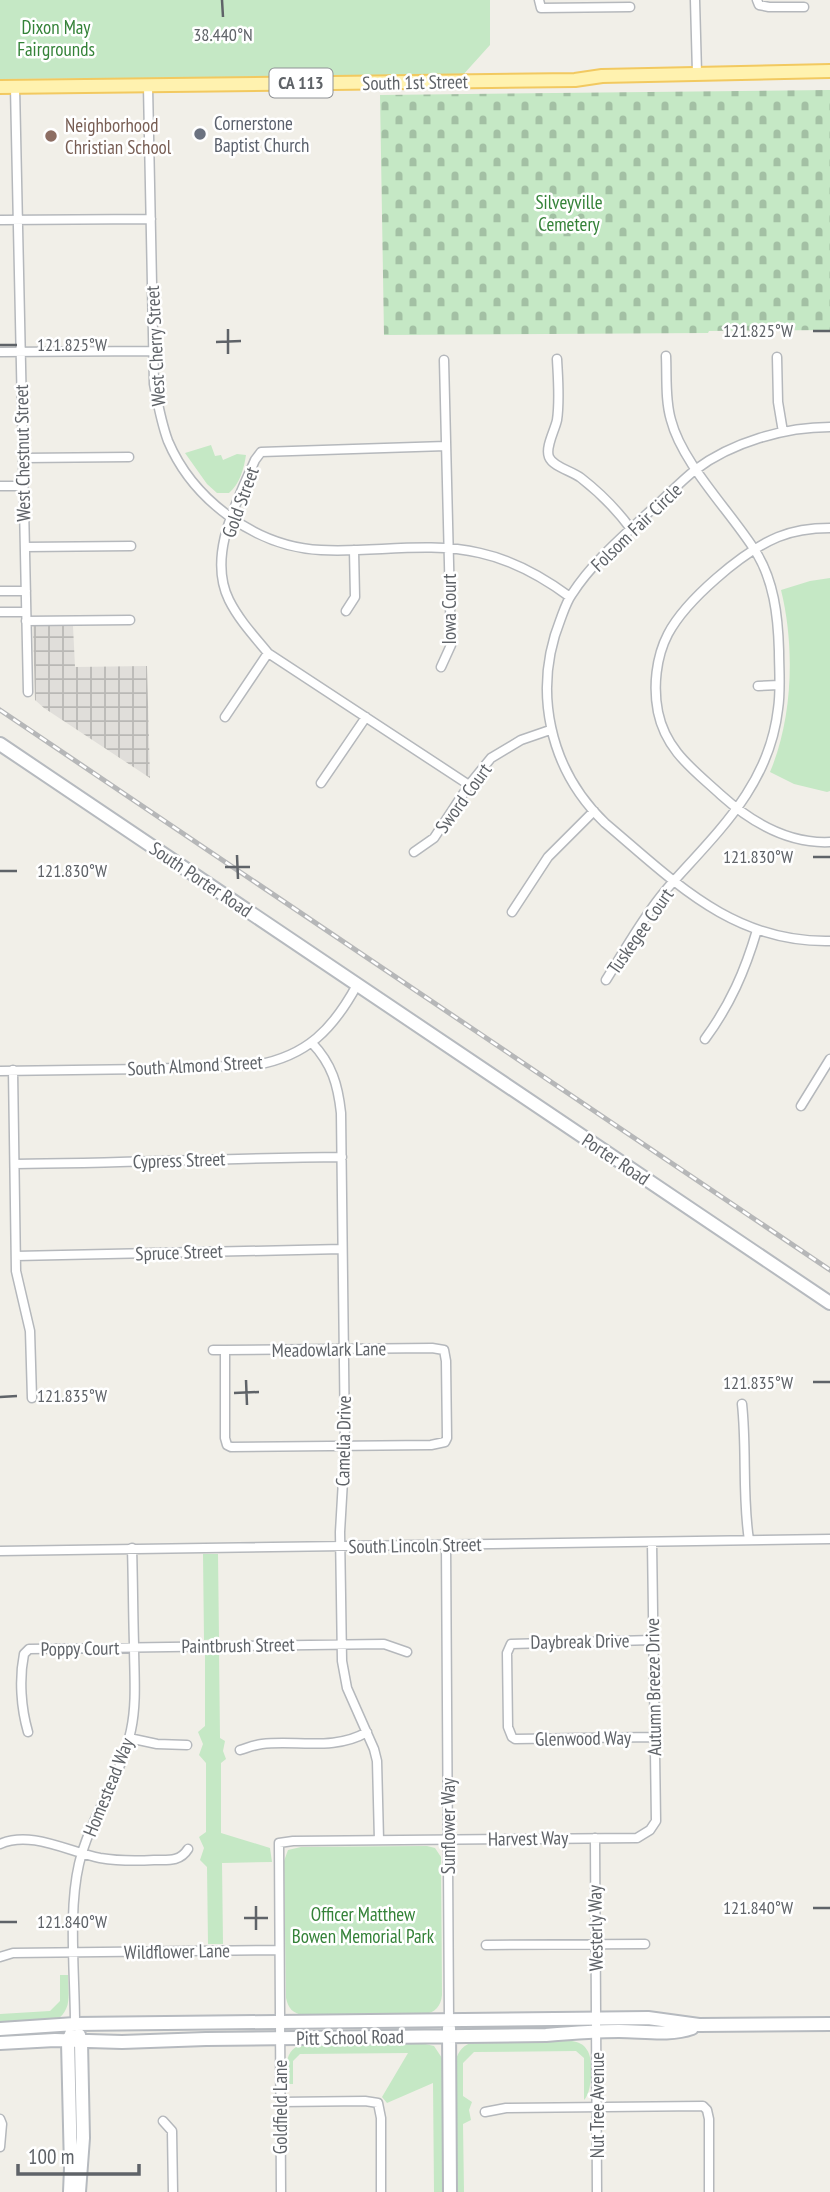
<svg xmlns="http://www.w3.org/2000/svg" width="830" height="2192" font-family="'PT Sans Narrow',sans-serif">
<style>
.industrial{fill:url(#industrial-grid)}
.cemetery{fill:url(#cemetery-stones)}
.green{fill:#c5e8c5}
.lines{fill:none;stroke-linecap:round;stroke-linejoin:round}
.street-casing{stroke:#b5b8bc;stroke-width:11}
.secondary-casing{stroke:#b6babf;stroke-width:16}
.primary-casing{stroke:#f2c960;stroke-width:16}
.street{stroke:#fff;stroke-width:8}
.secondary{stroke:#fff;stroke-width:12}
.primary{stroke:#fff2af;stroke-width:12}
.rail-casing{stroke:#b6b7b8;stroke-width:5}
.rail{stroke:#fff;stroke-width:2.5;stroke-dasharray:8;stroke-linecap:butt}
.ticks{fill:none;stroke:#5f6368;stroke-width:2.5}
.worship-dot{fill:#6b7280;stroke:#fff;stroke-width:2.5}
.education-dot{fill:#8d6e63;stroke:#fff;stroke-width:2.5}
.labels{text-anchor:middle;stroke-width:5;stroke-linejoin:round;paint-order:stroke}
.shield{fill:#fff;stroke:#8f9295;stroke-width:2}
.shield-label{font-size:18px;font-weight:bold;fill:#5f6368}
.park-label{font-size:19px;fill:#348238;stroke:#fff}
.street-label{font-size:19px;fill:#5f6368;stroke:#fff}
.worship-label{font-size:19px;fill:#5b616d;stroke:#fff;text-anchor:start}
.education-label{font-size:19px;fill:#785e54;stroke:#fff;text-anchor:start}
.ticks-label{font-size:18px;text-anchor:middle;fill:#5f6368;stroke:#fff;stroke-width:5;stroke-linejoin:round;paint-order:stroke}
</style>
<defs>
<pattern id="industrial-grid" width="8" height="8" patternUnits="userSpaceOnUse" patternTransform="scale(1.75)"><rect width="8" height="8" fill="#e0deda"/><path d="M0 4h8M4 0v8" fill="none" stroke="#b9b8b5"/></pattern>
<pattern id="cemetery-stones" width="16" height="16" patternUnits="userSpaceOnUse" patternTransform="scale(1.75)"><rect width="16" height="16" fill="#c5e8c5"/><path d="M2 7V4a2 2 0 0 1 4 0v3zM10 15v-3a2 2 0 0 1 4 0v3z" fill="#a3c0a4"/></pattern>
</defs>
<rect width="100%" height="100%" fill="#f1efe8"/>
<path class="industrial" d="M33,626H73L75,667L147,666L150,778L44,708L35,700Z"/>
<path class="cemetery" d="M830,90V330L709,331L708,333L384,335L380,95Z"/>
<path class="green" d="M0,0H490V45L462,76L0,79Z
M211,445L215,456L221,455L223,460L237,454L246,455C244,468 240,484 229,493H217L207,484L185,453Z
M830,578V791L827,792L794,784L770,772C793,718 795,646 781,590L810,581Z
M203,1554H218L219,1639L204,1640Z
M205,1652H219L220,1738L225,1741L223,1751L226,1759L221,1763V1833L270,1848L272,1862L222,1863L223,1944H208L207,1867L200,1860L204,1848L199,1837L206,1832V1763L199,1755L203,1744L198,1732L205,1726Z
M427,1846L435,1848L441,1857L442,1995C441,2006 435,2013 424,2014L304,2015C293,2014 288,2008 286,1998L284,1861L288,1850L301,1847Z
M60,1975H68C68,1992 73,2010 56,2020L0,2023V2014L50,2011L60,2001Z
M572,2041C578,2042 584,2044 587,2050C594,2059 592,2093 584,2100V2058L576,2051L474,2052L463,2063V2096L472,2102L469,2110L471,2120L463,2124L464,2192H457L456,2060C458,2051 464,2044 474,2042Z
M421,2043L434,2046L442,2058L444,2192H434L433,2083L387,2103L382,2097L408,2053L300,2054L293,2061V2084H287C287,2068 283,2052 300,2045Z"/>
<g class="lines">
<defs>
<path id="street" d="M539,0L541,8L630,7
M695,0L697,73
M757,0L759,5L769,7H804
M148,86L154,384C158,404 161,422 168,441C193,500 256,547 321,550C373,553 428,541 480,553C512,560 543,577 570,597
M15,87L28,692
M0,220L151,219
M0,352L153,351
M777,357L778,402L783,432
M557,359C558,379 560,400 557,420C555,430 545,447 549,457C553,467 572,471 581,478C599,492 617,510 631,529
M830,427C785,427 732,442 695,470C679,483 664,499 648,513C621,538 592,563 572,594C567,601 564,610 561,618C532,690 549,769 605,823C674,881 732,943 830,941
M446,446L261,452L255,460C237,502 207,555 229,600C239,620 254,636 268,653L469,785
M23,458L129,457
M0,486H23
M830,528C812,528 795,530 778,537C742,552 686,600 668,634C656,657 653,687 658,712C666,751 694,770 721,795C751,822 788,844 830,842
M25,547L131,546
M0,591H26
M346,611L355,597L354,550
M0,612H26
M26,621L130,620
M441,667L451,645L444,360
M758,686L779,685
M225,717L268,653
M321,783L366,717
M414,852L434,838L469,785L491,758L521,740L550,730
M512,912L548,857L594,811
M606,980C625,950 643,917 665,891C714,835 769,788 778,709C781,690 779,670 779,651C778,616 774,579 754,549C729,510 682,463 671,420C665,400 667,377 666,356
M705,1039C730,1005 745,971 757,930
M312,1043C332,1064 338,1085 341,1113L345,1446L340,1532L342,1661L347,1688L374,1749L377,1761L379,1840
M13,1070L16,1271L30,1331L32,1398
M0,1071L147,1069L256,1065C307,1056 333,1029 357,985
M801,1106L830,1059
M15,1164C124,1163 233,1158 342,1157
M16,1256L342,1249
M213,1350H225L432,1348L444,1350L446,1361L447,1438L445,1442L431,1445L231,1447L227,1445L225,1438V1350
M742,1404C747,1450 742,1495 749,1540
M446,1544L449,2020
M0,1551L830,1539
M652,1640L511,1644L507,1653L508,1727L512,1737L515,1739L654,1737
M28,1732C21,1708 19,1679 24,1654L29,1649L384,1644L407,1652
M129,1738L157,1744L187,1745
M240,1750C247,1748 254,1745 262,1744C296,1740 335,1751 367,1732
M595,1838L597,2192
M0,1844C31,1830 69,1852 100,1858C118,1861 136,1861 154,1860C168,1860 180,1862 188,1849
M486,1945L645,1944
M0,1957L13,1953L279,1950
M75,2024C75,1975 68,1911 79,1864C90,1817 121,1778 131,1730C137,1702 134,1673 134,1644C133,1612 133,1580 132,1548
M281,2102L365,2101L378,2103L381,2118V2192
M485,2112L506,2108L703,2106L707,2110L709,2119V2192
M0,2119L2,2124L0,2147
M163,2121L172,2131L173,2192
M281,2192L279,1843L293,1841L637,1838L650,1830L656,1821L652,1542"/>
<path id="secondary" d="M0,744L830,1303
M449,2028L450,2192
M0,2029L75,2024L648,2018L699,2025L830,2024
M79,2035L81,2042L83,2138L79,2192
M0,2043L55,2040L122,2042L206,2039L546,2035C570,2033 595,2031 619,2031C643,2031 670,2036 692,2028
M70,2192L71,2168L68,2042L71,2034"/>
<path id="primary" d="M0,87L575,80L602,76L830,71"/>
</defs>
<use href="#street" class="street-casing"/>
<use href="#secondary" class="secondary-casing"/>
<use href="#primary" class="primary-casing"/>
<use href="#street" class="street"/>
<use href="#secondary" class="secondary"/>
<use href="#primary" class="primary"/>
<defs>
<path id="rail" d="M0,710L830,1270"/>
</defs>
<use href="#rail" class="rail-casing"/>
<use href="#rail" class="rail"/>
</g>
<path class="ticks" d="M222,0L223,17M228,329V354M813,331H830M216,342L241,341M0,345H17M237,855L238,879M813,857H830M225,867H250M0,871H17M246,1380L247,1405M813,1382H830M234,1393L259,1392M0,1397L17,1396M256,1906V1930M813,1908H830M244,1918H268M0,1922H17"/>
<circle class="worship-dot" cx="200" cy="134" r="7"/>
<circle class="education-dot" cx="51" cy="136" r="7"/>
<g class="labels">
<rect class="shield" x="269.5" y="68.5" width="63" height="29" rx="5"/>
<g class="shield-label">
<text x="301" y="89">CA 113</text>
</g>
<g class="park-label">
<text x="56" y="34">Dixon May<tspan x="56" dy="22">Fairgrounds</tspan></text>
<text x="569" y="209">Silveyville<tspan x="569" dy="22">Cemetery</tspan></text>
<text x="363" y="1921">Officer Matthew<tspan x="363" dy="22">Bowen Memorial Park</tspan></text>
</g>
<g class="street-label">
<text transform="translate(415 82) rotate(-1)" y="7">South 1st Street</text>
<text transform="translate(155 346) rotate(-93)" y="7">West Cherry Street</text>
<text transform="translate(22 453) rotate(-91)" y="7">West Chestnut Street</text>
<text transform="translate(240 502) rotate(-70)" y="7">Gold Street</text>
<text transform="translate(636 527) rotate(-44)" y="7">Folsom Fair Circle</text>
<text transform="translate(449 609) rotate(-90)" y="7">Iowa Court</text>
<text transform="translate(463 798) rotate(-54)" y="7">Sword Court</text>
<text transform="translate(201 879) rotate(34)" y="7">South Porter Road</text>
<text transform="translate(640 931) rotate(-55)" y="7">Tuskegee Court</text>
<text transform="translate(195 1065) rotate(-3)" y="7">South Almond Street</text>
<text transform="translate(616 1159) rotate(34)" y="7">Porter Road</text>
<text transform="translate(179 1160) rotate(-2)" y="7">Cypress Street</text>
<text transform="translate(179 1252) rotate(-2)" y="7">Spruce Street</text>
<text transform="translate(329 1349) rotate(-1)" y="7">Meadowlark Lane</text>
<text transform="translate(343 1441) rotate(-89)" y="7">Camelia Drive</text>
<text transform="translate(415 1545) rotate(-1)" y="7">South Lincoln Street</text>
<text transform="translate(580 1641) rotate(-1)" y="7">Daybreak Drive</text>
<text transform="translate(238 1645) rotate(-1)" y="7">Paintbrush Street</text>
<text transform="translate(80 1648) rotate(-1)" y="7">Poppy Court</text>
<text transform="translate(653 1687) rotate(-91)" y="7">Autumn Breeze Drive</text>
<text transform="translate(583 1738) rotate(-1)" y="7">Glenwood Way</text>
<text transform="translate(108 1787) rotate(-68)" y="7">Homestead Way</text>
<text transform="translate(448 1826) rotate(-90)" y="7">Sunflower Way</text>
<text transform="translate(528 1838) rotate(-1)" y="7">Harvest Way</text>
<text transform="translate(595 1928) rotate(-91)" y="7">Westerly Way</text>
<text transform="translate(177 1951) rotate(-1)" y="7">Wildflower Lane</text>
<text transform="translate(350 2037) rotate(-1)" y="7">Pitt School Road</text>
<text transform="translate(597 2105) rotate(-90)" y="7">Nut Tree Avenue</text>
<text transform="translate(280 2107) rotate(-90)" y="7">Goldfield Lane</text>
</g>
<g class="worship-label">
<text x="214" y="130">Cornerstone<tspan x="214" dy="22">Baptist Church</tspan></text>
</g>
<g class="education-label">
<text x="65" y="132">Neighborhood<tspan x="65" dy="22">Christian School</tspan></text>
</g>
</g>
<g class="ticks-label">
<text x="223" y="41">38.440°N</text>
<text x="758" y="337">121.825°W</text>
<text x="72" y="351">121.825°W</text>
<text x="758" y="863">121.830°W</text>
<text x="72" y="877">121.830°W</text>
<text x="758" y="1389">121.835°W</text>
<text x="72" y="1402">121.835°W</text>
<text x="758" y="1914">121.840°W</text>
<text x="72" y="1928">121.840°W</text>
</g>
<path d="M18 2164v10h121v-10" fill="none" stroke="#5f6368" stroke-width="3.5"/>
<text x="28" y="2164" font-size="21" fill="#5f6368" stroke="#ffffff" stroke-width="5" paint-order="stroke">100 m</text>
</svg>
